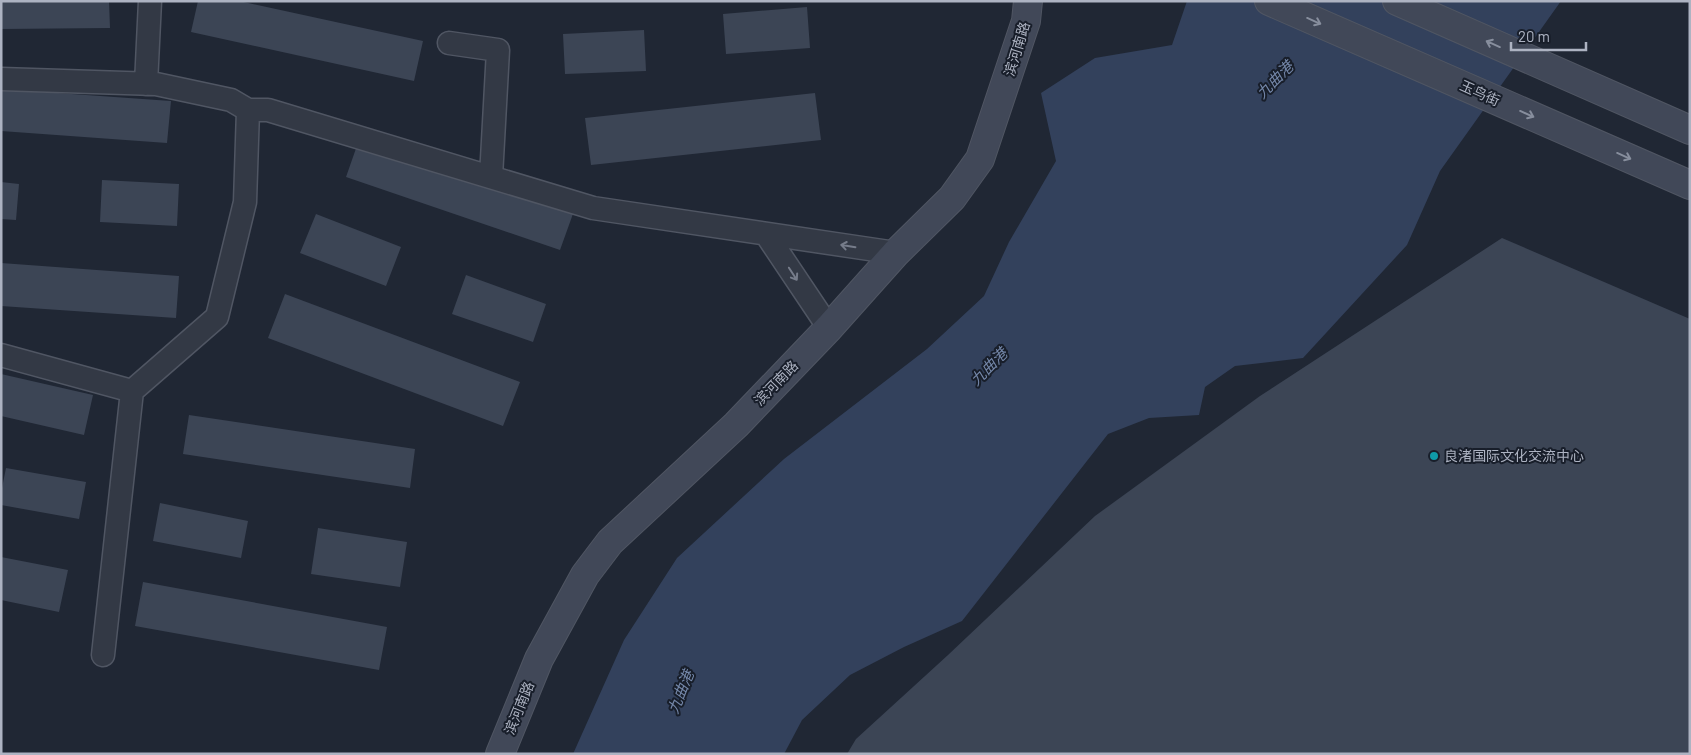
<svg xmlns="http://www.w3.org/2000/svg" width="1691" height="755" font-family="Barlow,'Noto Sans SC',sans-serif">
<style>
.water{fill:#33415c}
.building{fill:#3c4555}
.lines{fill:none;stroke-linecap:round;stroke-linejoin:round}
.street-casing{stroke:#505663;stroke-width:25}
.secondary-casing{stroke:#505663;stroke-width:30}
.street{stroke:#333945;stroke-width:22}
.secondary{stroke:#414858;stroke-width:28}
.oneway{stroke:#878e9d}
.oneway2{stroke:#767c8a}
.culture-dot{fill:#0f9aa8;stroke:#181e2a;stroke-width:2}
.labels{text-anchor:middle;stroke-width:4;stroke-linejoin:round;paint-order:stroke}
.street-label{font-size:14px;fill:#adb3c2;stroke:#181e2a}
.poi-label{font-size:14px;fill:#adb3c2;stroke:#181e2a;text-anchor:start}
.water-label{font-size:15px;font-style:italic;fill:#7588aa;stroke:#181e2a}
</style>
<rect width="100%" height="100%" fill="#202734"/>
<path class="water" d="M1187,1H1561L1440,171L1407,245L1303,358L1235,366L1205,387L1199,415L1149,418L1108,434L962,621L904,647L850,675L802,720L784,754H573L624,640L677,558L784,459L927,349L984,296L1009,242L1056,161L1041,93L1095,58L1172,45Z"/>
<path class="building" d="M1,1H109L110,28L1,29Z
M198,1H239L423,41L414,81L191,32Z
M807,7L810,48L726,54L723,14Z
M644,30L646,71L565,74L563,34Z
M1,89L171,101L167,143L1,131Z
M815,93L821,140L591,165L585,118Z
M360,137L574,211L560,250L346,177Z
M102,180L179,184L177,226L100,222Z
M1,182L19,184L16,220L1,219Z
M316,214L401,247L386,286L300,253Z
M1502,238L1690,319V754H847L856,739L948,655L1095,516L1260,396Z
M1,263L179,276L176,318L1,306Z
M466,275L546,304L533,342L452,314Z
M285,294L520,382L503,426L268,338Z
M1,374L93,395L84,435L1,416Z
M189,415L415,449L410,488L183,454Z
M6,468L86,482L79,519L1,505V493Z
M160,503L248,521L241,558L153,541Z
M318,528L407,542L400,587L311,574Z
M1,557L68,570L59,612L1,600Z
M143,582L387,627L379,670L135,626Z"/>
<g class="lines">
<defs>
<path id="street" d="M449,43L498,50L491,177
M1,79L156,84L231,100L248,110H268L593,208L896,253
M146,84L150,1
M766,234L829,328
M1,355L132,391
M103,655L132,391L217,317L245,202L248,110"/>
<path id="secondary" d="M1269,1L1690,185
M1397,1L1690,130
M500,754L539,659L585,575L610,542L736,425L829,328L896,253L952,198L980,159L1026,21L1028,1"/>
</defs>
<use href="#street" class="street-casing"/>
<use href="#secondary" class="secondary-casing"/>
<use href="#street" class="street"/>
<use href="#secondary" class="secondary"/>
</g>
<defs><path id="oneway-shaft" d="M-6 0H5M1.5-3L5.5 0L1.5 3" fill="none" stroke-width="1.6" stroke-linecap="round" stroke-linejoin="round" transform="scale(1.25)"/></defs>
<g class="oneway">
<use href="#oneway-shaft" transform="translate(1314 21) rotate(24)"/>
<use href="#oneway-shaft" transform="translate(1493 44) rotate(-156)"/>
<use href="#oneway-shaft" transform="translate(1527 114) rotate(24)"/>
<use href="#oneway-shaft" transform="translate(1624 156) rotate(24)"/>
</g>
<g class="oneway2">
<use href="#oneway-shaft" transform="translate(848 246) rotate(-171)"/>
<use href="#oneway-shaft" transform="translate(793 274) rotate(57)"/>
</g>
<circle class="culture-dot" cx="1434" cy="456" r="5"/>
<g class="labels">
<g class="street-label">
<text transform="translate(1017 49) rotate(-73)" y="5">滨河南路</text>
<text transform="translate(1480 93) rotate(24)" y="5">玉鸟街</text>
<text transform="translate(776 383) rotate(-46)" y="5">滨河南路</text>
<text transform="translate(519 708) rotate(-68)" y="5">滨河南路</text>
</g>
<g class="poi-label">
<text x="1444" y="461">良渚国际文化交流中心</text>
</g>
<g class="water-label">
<text transform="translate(1275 80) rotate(-45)" y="5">九曲港</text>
<text transform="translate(989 367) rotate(-45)" y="5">九曲港</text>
<text transform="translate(681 692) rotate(-68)" y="5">九曲港</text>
</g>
</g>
<rect width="1691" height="755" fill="none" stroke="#adb3c2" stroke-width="5"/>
<path d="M1511 42v8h75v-8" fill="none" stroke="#adb3c2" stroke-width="2.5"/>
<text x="1518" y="42" font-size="15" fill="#adb3c2" stroke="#181e2a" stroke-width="4" paint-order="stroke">20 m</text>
</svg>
